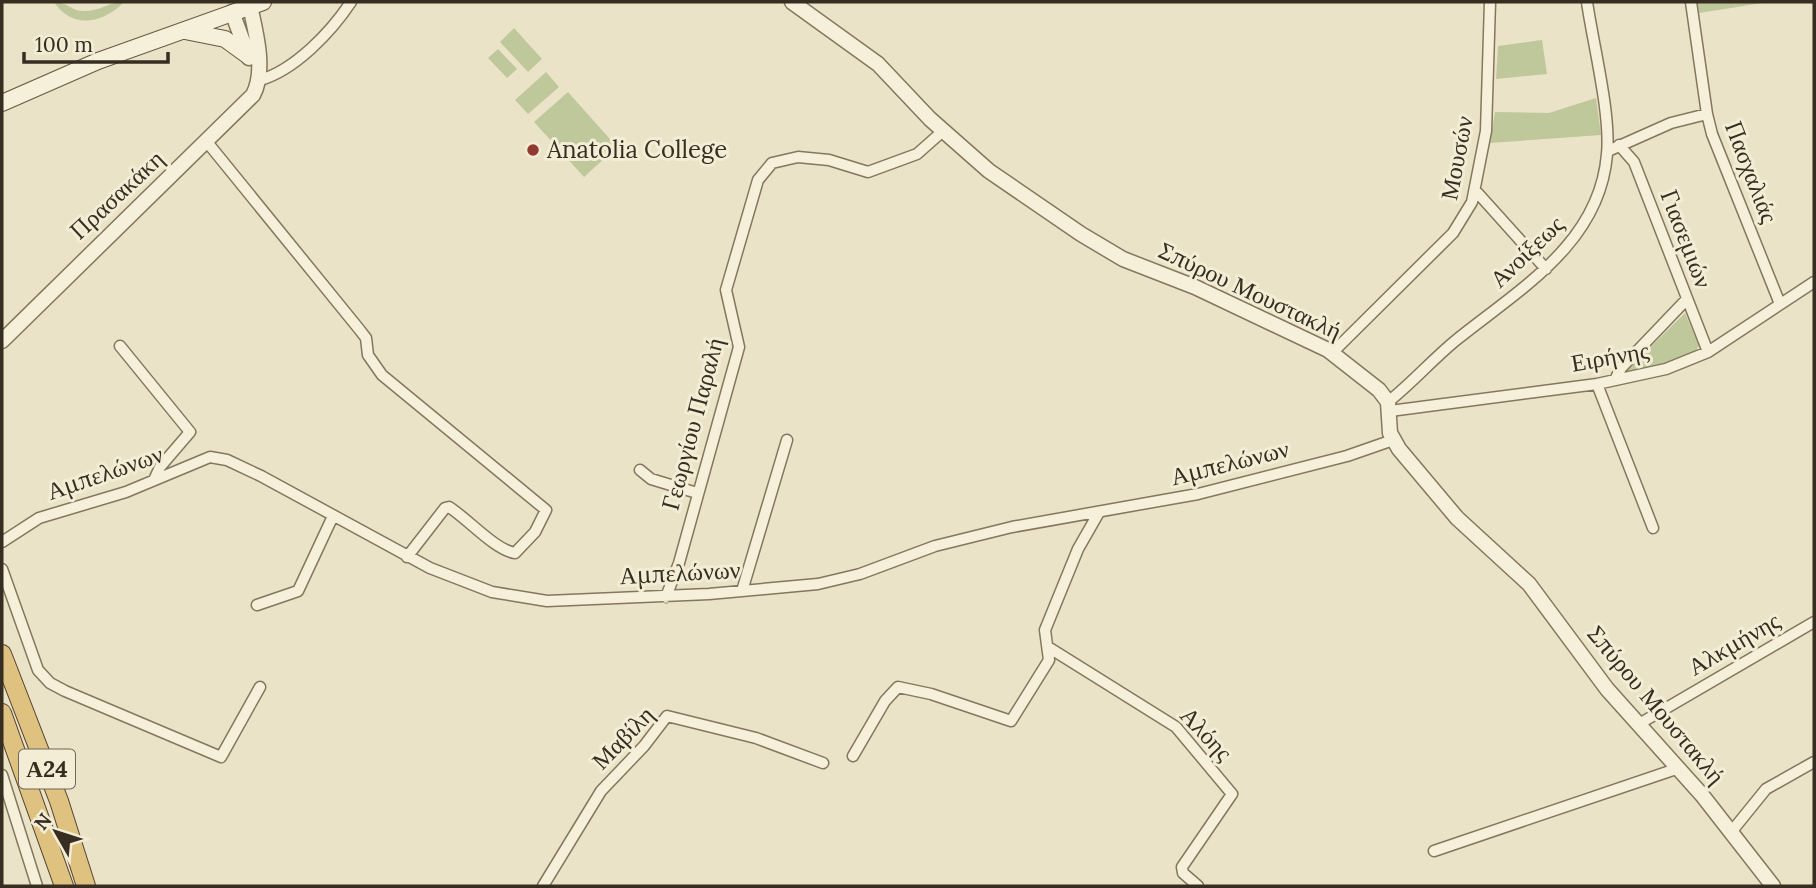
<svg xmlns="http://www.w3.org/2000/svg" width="1816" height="888" font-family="Lora,serif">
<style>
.green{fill:#bfc89b}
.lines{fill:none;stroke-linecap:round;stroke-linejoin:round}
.minor-casing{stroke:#85765e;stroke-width:13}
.tertiary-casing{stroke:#85765e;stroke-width:17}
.secondary-casing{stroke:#675741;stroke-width:18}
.trunk-casing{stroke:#544431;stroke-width:20}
.minor{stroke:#f6f0da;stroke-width:10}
.tertiary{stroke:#f6f0da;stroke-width:14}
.secondary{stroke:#f6f0da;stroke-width:16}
.trunk{stroke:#dfc280;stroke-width:18}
.poi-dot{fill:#903a32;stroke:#f3edd6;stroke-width:2.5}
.labels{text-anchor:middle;stroke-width:6;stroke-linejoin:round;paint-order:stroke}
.shield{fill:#f3edd6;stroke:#6f6757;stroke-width:2}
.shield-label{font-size:23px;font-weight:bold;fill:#372d20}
.poi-label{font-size:24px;fill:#372d20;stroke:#f3edd6;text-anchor:start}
.street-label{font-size:24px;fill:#372d20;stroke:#f3edd6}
</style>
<rect width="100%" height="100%" fill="#ebe3c7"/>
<path class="green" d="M54,2C68,2 72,12 86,11C100,11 109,2 124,2C104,23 72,30 54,2Z
M1697,2H1769L1699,13Z
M514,28L542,59L528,72L500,42Z
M1542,40L1547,74L1496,79L1498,46Z
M498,49L517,69L507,78L488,58Z
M546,72L559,87L528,114L515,100Z
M568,92L617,147L584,177L534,122Z
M1596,98L1601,135L1490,143L1495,112L1549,113Z
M1685,313L1699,346C1688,365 1646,371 1626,371Z"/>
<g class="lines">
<defs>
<path id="minor" d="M1691,2L1707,114
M260,80C295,70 331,32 351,2
M207,142L359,329L366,338L368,355L382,375L546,510L535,532L515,553C495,550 468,519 449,507L445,508L407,557
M1619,145L1634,162L1708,352
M1608,151L1671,123L1707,114L1712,134L1780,304
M1475,190L1546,269
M120,346L190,432L160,467L154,480
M1332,353L1453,233L1472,202L1486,131L1490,2
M1615,380L1621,368L1687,299
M1597,384L1653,528
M1388,402C1412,383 1432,360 1455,341C1518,290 1600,244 1607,154C1611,114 1593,44 1587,2
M1390,411L1597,384L1666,369L1708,352L1814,282
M640,470L651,479L697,493
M2,542L39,518L126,492L210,457L227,460L261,476L430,568L492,592L547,601L709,594L818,584L860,574L935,546L1012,527L1198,494L1347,456L1393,440
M2,569L38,670L50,683L65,691L221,757L260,687
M742,591L787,440
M666,597L679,563L739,347L726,290L758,180L772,163L798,157L829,160L868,172L917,154L943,131
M257,605L298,591L333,516
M1048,647L1176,727L1232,794L1182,867L1183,873L1198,886
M1639,724L1814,622
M853,756L885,701L898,687L931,694L1011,721L1049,660L1045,630L1078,549L1098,514
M2,775L37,886
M1732,831L1766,789L1814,762
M1434,851L1679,768
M543,886L601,791L644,746L667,716L756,738L823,763"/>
<path id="tertiary" d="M792,2L878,64L930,119L989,171L1081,234L1123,259L1195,287L1328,350L1379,390L1388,402L1390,433L1399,449L1457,518L1529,584L1607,689L1702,795L1773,886
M232,12L249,58
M2,341L253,95C266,71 256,33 250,6"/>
<path id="secondary" d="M185,31L225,39L247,55
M2,103L98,61L263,2"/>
<path id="trunk" d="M2,654L59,801L86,886
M2,713L64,886"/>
</defs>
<use href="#minor" class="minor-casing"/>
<use href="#tertiary" class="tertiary-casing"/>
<use href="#secondary" class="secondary-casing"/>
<use href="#trunk" class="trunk-casing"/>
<use href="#minor" class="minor"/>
<use href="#tertiary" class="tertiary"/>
<use href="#secondary" class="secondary"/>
<use href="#trunk" class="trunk"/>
</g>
<circle class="poi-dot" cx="533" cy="150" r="7"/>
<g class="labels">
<rect class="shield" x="19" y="749.5" width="56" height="39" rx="5"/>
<g class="shield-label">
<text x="47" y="777">Α24</text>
</g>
<g class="poi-label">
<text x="547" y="158">Anatolia College</text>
</g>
<g class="street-label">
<text transform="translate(1457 158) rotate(-79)" y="8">Μουσών</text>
<text transform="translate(1751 172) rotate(69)" y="8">Πασχαλιάς</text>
<text transform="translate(117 195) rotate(-43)" y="8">Πρασακάκη</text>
<text transform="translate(1686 239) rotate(69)" y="8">Γιασεμιών</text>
<text transform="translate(1527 252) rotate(-44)" y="8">Ανοίξεως</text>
<text transform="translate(1250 291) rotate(25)" y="8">Σπύρου Μουστακλή</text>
<text transform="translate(1610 357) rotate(-10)" y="8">Ειρήνης</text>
<text transform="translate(693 424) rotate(-75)" y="8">Γεωργίου Παραλή</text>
<text transform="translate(1230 463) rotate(-14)" y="8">Αμπελώνων</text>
<text transform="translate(105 473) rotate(-19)" y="8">Αμπελώνων</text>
<text transform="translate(680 573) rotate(-3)" y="8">Αμπελώνων</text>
<text transform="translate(1734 644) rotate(-30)" y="8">Αλκμήνης</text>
<text transform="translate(1656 705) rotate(50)" y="8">Σπύρου Μουστακλή</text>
<text transform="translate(1206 734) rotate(47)" y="8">Αλόης</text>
<text transform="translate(623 738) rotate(-46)" y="8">Μαβίλη</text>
</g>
</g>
<rect width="1816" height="888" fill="none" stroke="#372d20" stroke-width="7"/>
<g transform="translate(56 832) rotate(309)" stroke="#f3edd6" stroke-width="5" paint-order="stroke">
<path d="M0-5L12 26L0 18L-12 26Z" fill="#372d20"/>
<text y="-10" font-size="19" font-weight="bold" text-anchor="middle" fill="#372d20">N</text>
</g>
<path d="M24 52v10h144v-10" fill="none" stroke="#372d20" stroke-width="3.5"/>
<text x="35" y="52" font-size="21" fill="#372d20" stroke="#f3edd6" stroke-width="5" paint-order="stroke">100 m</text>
</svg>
